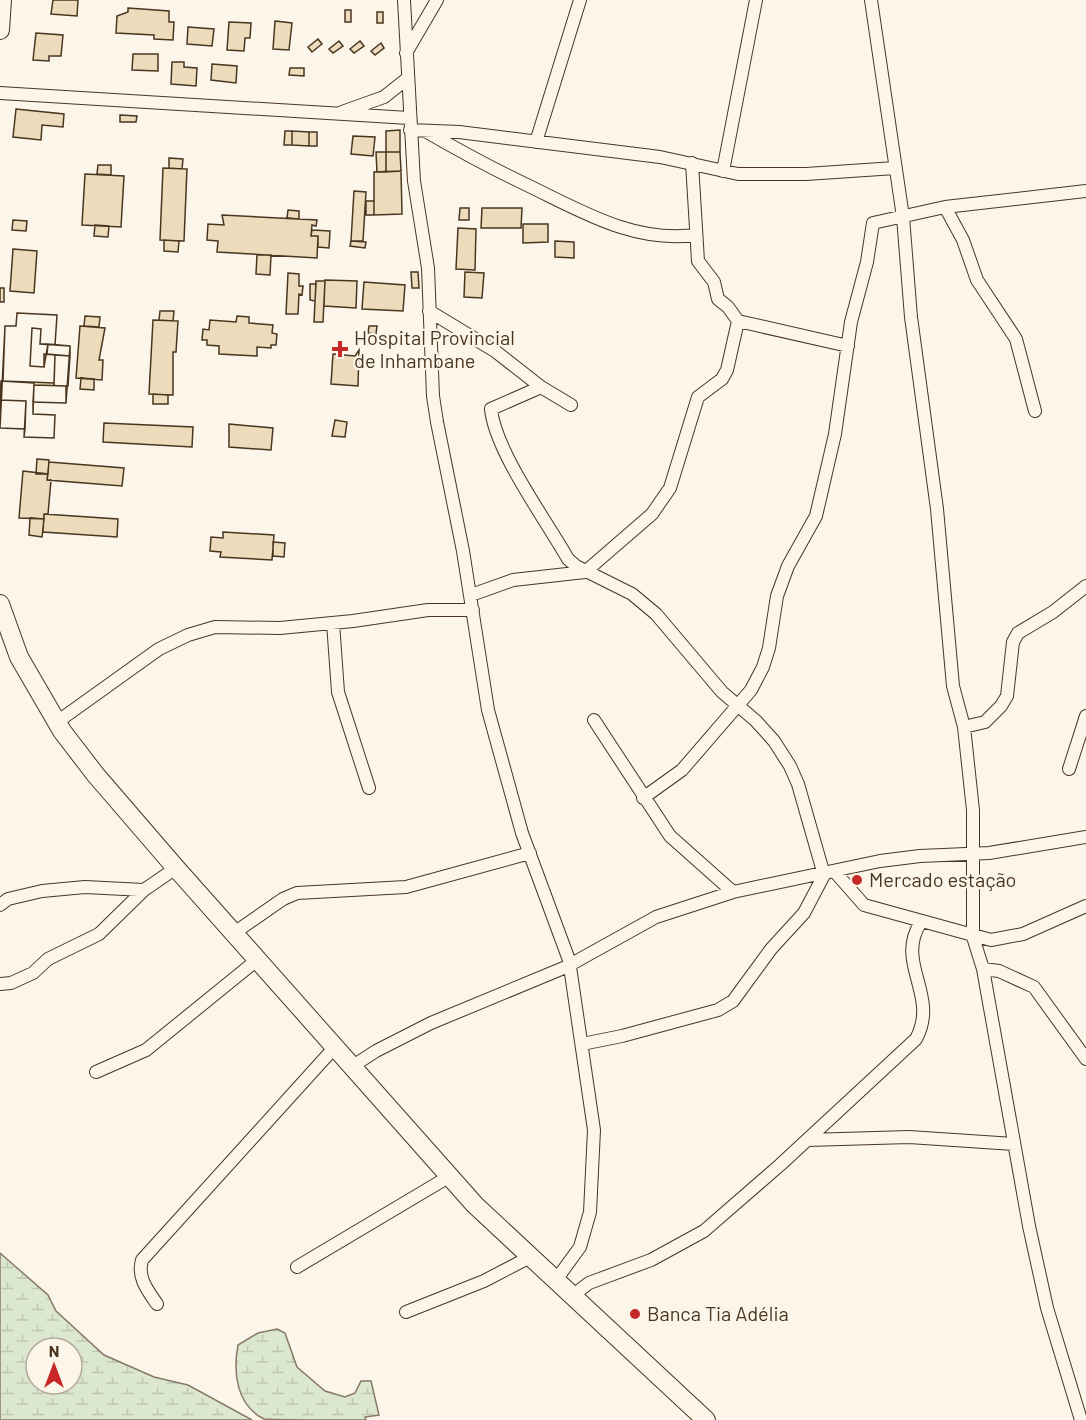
<svg xmlns="http://www.w3.org/2000/svg" width="1086" height="1420" font-family="Barlow,sans-serif">
<style>
.wetland{fill:url(#wetland-marsh);stroke:#887966;stroke-width:1.5;fill-rule:evenodd}
.building{fill:#ecdcbc;stroke:#4a3520;stroke-width:1.5;fill-rule:evenodd}
.lines{fill:none;stroke-linecap:round;stroke-linejoin:round}
.street-casing{stroke:#4a3520;stroke-width:14}
.secondary-casing{stroke:#4a3520;stroke-width:20}
.street{stroke:#fbf6e9;stroke-width:12}
.secondary{stroke:#fbf6e9;stroke-width:18}
.poi-dot{fill:#c62828;stroke:#fbf6e9;stroke-width:2}
.labels{text-anchor:middle;stroke-width:4.5;stroke-linejoin:round;paint-order:stroke}
.poi-label{font-size:20px;fill:#4a3520;stroke:#fbf6e9;text-anchor:start}
</style>
<defs>
<pattern id="wetland-marsh" width="20" height="14" patternUnits="userSpaceOnUse" patternTransform="scale(1.5)"><rect width="20" height="14" fill="#dce7d0"/><path d="M1 5h8M5 5V1M11 12h8M15 12V8" fill="none" stroke="#bec7b2"/></pattern>
</defs>
<rect width="100%" height="100%" fill="#fbf6e9"/>
<path class="wetland" d="M0,1253L48,1295L56,1311L104,1355L154,1377L188,1385L252,1420H0ZM36,1348H72V1384H36Z
M277,1329L285,1333L297,1367L325,1391L345,1397L355,1393L361,1381H371L379,1415L365,1417L366,1420C350,1420 272,1420 264,1419C236,1405 233,1372 238,1345L258,1333Z"/>
<path class="building" d="M53,0H78L77,16L51,14Z
M128,8L169,11V22H174L173,40L154,39V35L116,33L117,16L128,12Z
M345,10H351V22H345Z
M377,12H383V23H377Z
M275,21L292,23L289,50L273,49Z
M229,22L251,23L250,38H245L244,51L227,50Z
M188,27L214,29L212,46L187,44Z
M36,33L63,35L61,56H49V61L33,60Z
M318,39L322,44L312,52L308,47Z
M339,41L343,46L333,53L329,49Z
M360,41L364,46L354,53L350,49Z
M381,43L384,48L375,55L371,51Z
M133,54H158V71L132,70Z
M172,62H184V67L197,68L196,86L171,84Z
M212,64L237,66L236,83L211,80Z
M290,68H304V76L289,75Z
M16,109L64,114L63,127L42,125L41,140L13,137Z
M120,115L137,116L136,122H120Z
M400,130V152H386V131Z
M285,131H292V145H284Z
M292,131L309,132V146L292,145Z
M309,132H317V146H309Z
M353,136L375,137L373,156L351,154Z
M376,152H386V172H377Z
M386,152H400L401,171L386,172Z
M169,158L183,159L182,169L169,168Z
M98,165H111V175L97,174Z
M163,168L187,169L184,241L160,240Z
M401,171L402,214L374,215V172Z
M85,174L124,176L121,227L82,225Z
M354,191L366,192L363,241H351Z
M366,201H374V215H366Z
M460,208H469V220H459Z
M482,208H522L521,228H481Z
M288,210L299,211V219L287,218Z
M222,215L317,220L316,226L312,225L311,236H318L317,258L217,252L218,241L207,240L208,224L224,225Z
M13,220L27,221L26,231L12,230Z
M523,224H548V242L523,243Z
M95,225L109,226L108,237L94,236Z
M458,228L476,229L475,270L456,269Z
M312,230L330,231L329,248L318,247V236H311Z
M164,240L179,241L178,252L164,251Z
M351,241L366,242L365,248L350,246Z
M555,241L574,242V258L555,257Z
M13,249L37,251L34,293L10,291Z
M257,255H271L270,275L256,274Z
M411,272H418L419,288H412Z
M465,272L484,273L482,298L464,297Z
M288,273L299,274V286H303L302,295L299,294L298,314H286Z
M325,280L357,281L356,308L324,306Z
M316,281H325L323,322H314Z
M364,282L405,285L403,311L362,309Z
M310,284H316L315,301L310,300Z
M0,288H4V302H0Z
M160,311H174L173,321L159,320Z
M17,313L57,315L55,345L70,346L66,403L33,402V414L55,415L54,438L24,437L25,429L0,428L5,326H16ZM32,328L41,329L40,344H48L44,367L30,366Z
M17,313L57,315L55,345L40,344L41,329L32,328L30,366L44,367V354L55,355L54,383L3,381L5,326H16Z
M85,316L100,317L99,327L84,326Z
M237,316L249,317V323L273,325L272,333L277,334L276,345H271V348L257,347V356L219,354V346L207,345V340H202L203,329L209,330L210,320L236,322Z
M153,320L178,321L176,352H173V395L149,394Z
M80,326L105,328L99,360H103L102,380L76,378Z
M369,326H377L376,334L368,333Z
M48,344L70,346V356L47,354Z
M359,350L358,386L331,384L333,354L355,356Z
M55,355L70,356L68,386H54Z
M81,378L94,379V390L80,389Z
M1,381L34,383L33,414L55,415L54,438L24,437L26,401L0,400Z
M34,385L66,386V403L33,402Z
M153,394L168,395V404H153Z
M0,400L26,401L25,429L0,428Z
M335,420L347,422L345,437L332,436Z
M104,423L193,427L192,447L103,442Z
M229,424L273,428L271,450L229,447Z
M37,459L49,460L48,474H36Z
M49,462L124,468L122,486L47,480Z
M23,471L48,474L47,480H51L48,514H44V519L19,518Z
M44,514L118,519L117,537L43,532Z
M30,518L44,519L42,537L29,535Z
M223,532L274,535L272,560L220,557L221,552L210,551L211,537L223,538Z
M273,542L285,543L284,557L273,556Z"/>
<g class="lines">
<defs>
<path id="street" d="M404,0L414,181L428,268L433,396L437,422L463,551L488,710L522,833L569,960L594,1130L590,1212L580,1247L556,1280
M871,0L903,217L911,317L937,509L953,686L964,727L973,810V937L983,969L1029,1226L1047,1308L1081,1420
M406,53L437,0
M0,93L409,118
M342,112L384,97L408,78
M410,130L459,132L660,157L738,174H806L895,168
M427,132C460,151 493,169 527,185C581,211 633,243 695,235
M536,142L580,0
M692,163L698,261L714,282L718,299L728,307L738,321L848,346
M723,171L756,0
M945,207L963,240L977,280L1016,339L1035,411
M429,311L495,351L541,387L491,409C495,451 546,520 568,559L576,566L632,594L656,614L722,692L756,721L774,741L790,766L798,784L824,875L804,913L771,949L733,1001L718,1010L622,1036L582,1044
M541,387L571,405
M471,595L513,580L585,572L652,514L670,488L698,397L722,379L727,370L738,321
M333,623L338,692L369,788
M594,720L670,836L733,892
M57,722L159,649L188,635L215,627L280,628L353,621L428,610H473
M964,727L985,722L1001,706L1007,696L1013,642L1018,633L1053,612L1086,586
M1069,769L1086,716
M643,798L682,770L751,690L763,667L769,648L777,596L788,566L816,516L835,434L851,322L867,262L873,223L945,207L1086,191
M835,872L864,905L991,940L1023,934L1086,906
M0,905L8,899L42,891L85,887L144,890L176,868
M234,933L283,899L297,893L406,887L530,853
M983,969L999,971L1034,987L1086,1059
M0,984L11,983L33,973L48,959L99,934L144,890
M353,1066L376,1051L431,1023L566,967L656,917L733,892L880,861L920,856L989,853L1086,837
M96,1072L146,1050L257,960
M807,1140L909,1137L1014,1144
M297,1267L450,1176
M572,1296L589,1283L651,1260L704,1231L780,1165L916,1039C940,995 894,963 921,922
M157,1304C147,1290 137,1277 142,1260L334,1048
M406,1312L484,1281L530,1257"/>
<path id="secondary" d="M0,30L2,0
M0,604L19,657L62,731L95,774L176,868L475,1205L706,1420"/>
</defs>
<use href="#street" class="street-casing"/>
<use href="#secondary" class="secondary-casing"/>
<use href="#street" class="street"/>
<use href="#secondary" class="secondary"/>
</g>
<g class="poi-dot">
<path d="M337 340h6v6h6v6h-6v6h-6v-6h-6v-6h6z"/>
<circle cx="857" cy="880" r="6"/>
<circle cx="635" cy="1314" r="6"/>
</g>
<g class="labels">
<g class="poi-label">
<text x="354" y="345">Hospital Provincial<tspan x="354" dy="23">de Inhambane</tspan></text>
<text x="869" y="887">Mercado estação</text>
<text x="647" y="1321">Banca Tia Adélia</text>
</g>
</g>
<g transform="translate(54 1366)"><circle r="28" fill="#fbf6e9" stroke="#b4a999" stroke-width="1.5"/>
<path d="M0-4.5L10 22L0 15L-10 22Z" fill="#c62828"/>
<text y="-9" font-size="16" font-weight="bold" text-anchor="middle" fill="#4a3520">N</text>
</g>
</svg>
